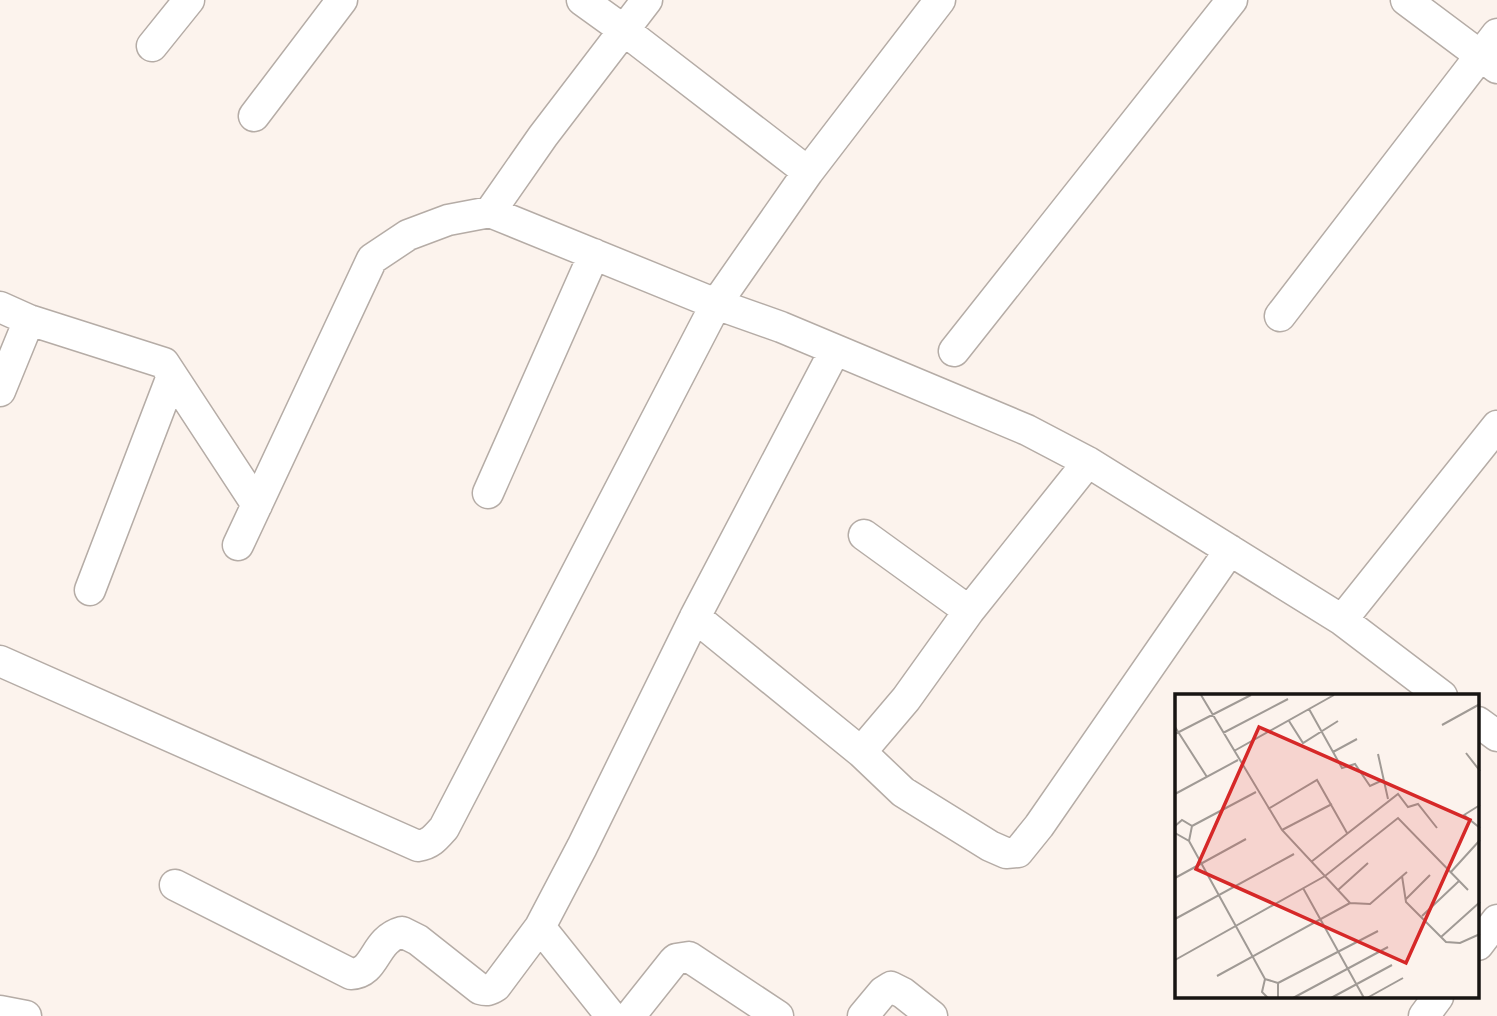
<svg xmlns="http://www.w3.org/2000/svg" width="1497" height="1016" font-family="'Alegreya Sans',sans-serif">
<style>
.lines{fill:none;stroke-linecap:round;stroke-linejoin:round}
.minor-casing{stroke:#b5aca6;stroke-width:33}
.minor{stroke:#fff;stroke-width:30}
.inset-road{fill:none;stroke:#a09a95;stroke-width:2}
.view{fill:#d62828;fill-opacity:0.15;stroke:#d62828;stroke-width:3.5}
.inset-edge{fill:none;stroke:#171412;stroke-width:3.5}
</style>
<rect width="100%" height="100%" fill="#fcf3ed"/>
<g class="lines">
<defs>
<path id="minor" d="M582,0L625,31L808,172
M1406,0L1497,68
M152,46L189,0
M254,116L342,0
M490,212L543,136L647,0
M0,307L29,320L164,363L257,505
M1280,316L1497,34
M954,351L1232,0
M0,391L29,320
M488,493L594,254
M864,535L969,611
M238,545L372,259L408,235L448,220L490,212L716,304L781,327L1027,430L1088,462L1342,620L1442,696
M90,590L172,376
M695,617L861,752L903,792L990,846L1006,853L1018,852L1039,826L1230,550
M1342,620L1497,426
M0,661L418,846C431,844 436,837 444,828L716,304L808,172L940,0
M1478,722L1497,736
M861,752L906,699L969,611L1088,462
M175,885L351,974C377,973 373,940 402,932L418,940L480,989C487,991 490,990 496,986L540,927L582,847L695,617L835,350
M540,927L611,1016
M1478,945L1497,920
M0,1011L26,1016
M630,1016L673,962L676,959L689,957L778,1016
M863,1016L883,992L891,987L903,993L932,1016
M1424,1016L1438,997"/>
</defs>
<use href="#minor" class="minor-casing"/>
<use href="#minor" class="minor"/>
</g>
<g transform="translate(1175 694)">
<rect width="304" height="304" fill="#fcf3ed"/>
<path class="inset-road" d="M26,1L107,136L175,209L195,210L232,178M134,15L167,74L180,70L195,92L208,86M114,27L128,49L163,27M267,31L305,10M0,33L32,83M48,39L113,5M0,40L76,1M59,57L159,1M158,58L182,45M291,59L305,77M203,60L213,105M0,100L63,66M305,111L289,121L305,134M93,115L142,86L172,139M0,132L7,126L17,132L14,147M17,132L81,98M107,136L157,110M0,139L14,147L90,285M136,168L223,100L233,113L243,110L262,134M275,179L305,146M227,182L231,208L271,248L285,249L305,240M0,184L71,145M128,194L189,304M163,196L193,169M230,206L255,181M247,222L284,187M0,225L119,160M266,243L305,208M0,266L150,182L223,124L293,196M42,282L175,209M103,289L203,237M93,304L87,298L90,285L103,289V304M118,304L213,253M156,304L217,271M192,304L228,284"/>
<path class="view" d="M84,33L295,126L231,269L21,175Z"/>
<rect width="304" height="304" class="inset-edge"/>
</g>
</svg>
